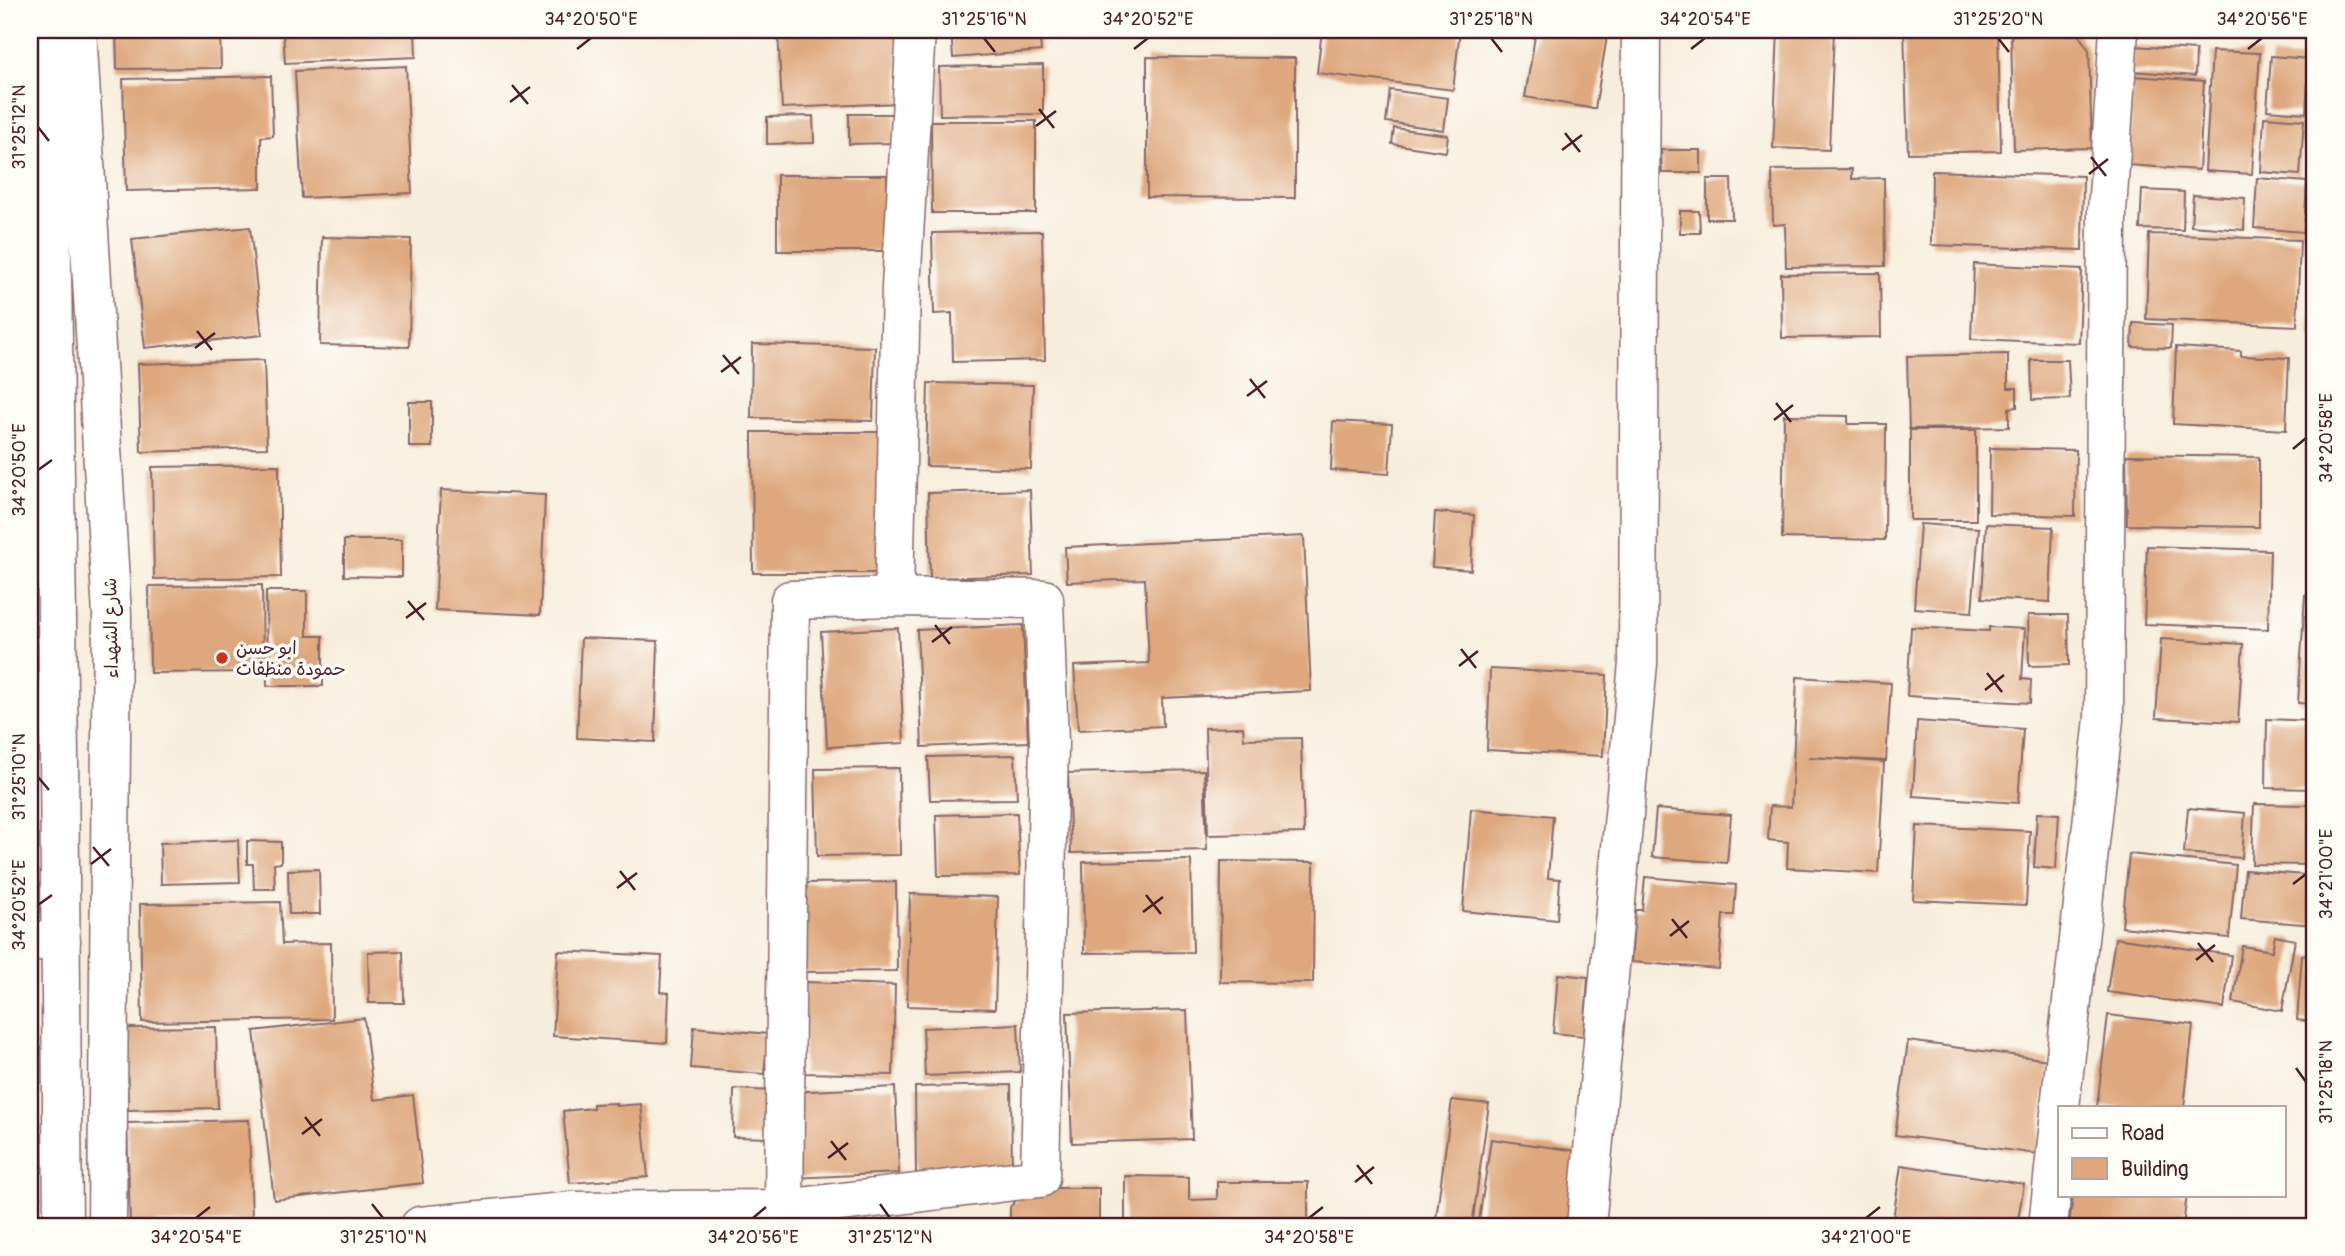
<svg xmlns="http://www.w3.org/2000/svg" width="2345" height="1256" font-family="Pangolin,'Playpen Sans Arabic',sans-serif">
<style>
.building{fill:#dea77d}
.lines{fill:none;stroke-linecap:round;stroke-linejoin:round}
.minor-casing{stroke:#876769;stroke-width:41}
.major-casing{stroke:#876769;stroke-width:41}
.minor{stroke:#fff;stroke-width:38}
.major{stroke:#fff;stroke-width:38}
.ticks{fill:none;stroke:#4a1f2b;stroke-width:2.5}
.poi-dot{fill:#c8321e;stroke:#fdfcf7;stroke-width:2.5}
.labels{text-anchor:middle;stroke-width:7;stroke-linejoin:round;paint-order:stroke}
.street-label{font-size:18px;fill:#4a1f2b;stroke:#fdfcf7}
.poi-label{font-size:18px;fill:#4a1f2b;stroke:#fdfcf7;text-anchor:start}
.neatline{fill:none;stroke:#4a1f2b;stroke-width:2.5}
.ticks-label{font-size:18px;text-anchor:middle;fill:#4a1f2b}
</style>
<rect width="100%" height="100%" fill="#fdfcf7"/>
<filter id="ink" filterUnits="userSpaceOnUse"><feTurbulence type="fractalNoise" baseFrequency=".0143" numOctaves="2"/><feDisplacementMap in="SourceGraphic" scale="14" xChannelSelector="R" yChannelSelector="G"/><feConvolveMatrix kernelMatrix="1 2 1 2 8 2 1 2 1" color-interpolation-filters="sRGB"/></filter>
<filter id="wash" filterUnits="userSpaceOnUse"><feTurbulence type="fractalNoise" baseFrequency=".00686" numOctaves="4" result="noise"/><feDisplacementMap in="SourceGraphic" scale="28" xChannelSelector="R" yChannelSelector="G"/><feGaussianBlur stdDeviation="1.57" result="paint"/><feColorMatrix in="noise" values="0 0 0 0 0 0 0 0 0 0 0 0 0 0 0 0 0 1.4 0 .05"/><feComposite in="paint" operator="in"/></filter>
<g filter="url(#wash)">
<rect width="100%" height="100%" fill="#f7eddc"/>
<g id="blocks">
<path class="building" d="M116,30H220L221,68L117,69Z
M283,30H415L416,57L285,63Z
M778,30H896L900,103L782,108Z
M951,30H1039L1041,51L953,58Z
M1322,30H1460L1453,90L1317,73Z
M1536,30H1608L1595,109L1525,97Z
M1778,30H1834L1829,150L1773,148Z
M1904,30H1998L2001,151L1908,153Z
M2078,34L2089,50L2092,148L2014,150L2011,35Z
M2133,46L2196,50L2195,76L2132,71Z
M2212,51L2260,53L2252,174L2205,171Z
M2271,56L2309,59L2306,113L2267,110Z
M1147,57L1295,58V198L1147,197Z
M1043,65V114L940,115L939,67Z
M406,66L412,193L302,198L295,71Z
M271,76L273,136L261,137V188L126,191L123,79Z
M2133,76L2204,81L2199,170L2128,165Z
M1390,90L1448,98L1444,130L1386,122Z
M849,114H895V143L849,144Z
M813,116L814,143L767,144V117Z
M2264,117L2304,120L2300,175L2261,172Z
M931,121H1036V213H932Z
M1394,128L1448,135L1446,152L1392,144Z
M1661,150H1701V173H1662Z
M1852,169V179L1884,178L1885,266L1786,267L1785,224L1773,225L1772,170Z
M1932,171L2083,176L2082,250L1931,245Z
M777,175H887L888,251H777Z
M2257,178L2307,182L2304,232L2254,228Z
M1707,179H1731L1732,219H1707Z
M2142,190L2184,192L2183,230L2140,229Z
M2193,195L2245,198L2244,230L2191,226Z
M1680,211H1699L1700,233H1680Z
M250,227L262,335L145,348L132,239Z
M1042,231L1045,360L953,362L952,313L934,314L932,233Z
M2149,234L2300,240L2297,326L2146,319Z
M322,237L411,239L409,347L320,345Z
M2313,261H2315V337H2310Z
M1974,264L2082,269L2079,343L1971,339Z
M1880,273L1881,337L1782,338L1781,274Z
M2133,323L2172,325L2171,348L2132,347Z
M752,344L875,347L873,421L751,418Z
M2176,347L2241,351V356L2289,358L2286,430L2173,424Z
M2008,354V388H2017V407L2009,408V427L1909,429L1907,356Z
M264,360L267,448L141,452L138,364Z
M2031,360H2068L2070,399L2032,400Z
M928,383L1033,385L1031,469L926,466Z
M2314,395H2315V462L2305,461Z
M409,402H432V447H409Z
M1784,415L1848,416V424H1886L1885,540L1782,538Z
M1333,421L1392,424L1389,474L1331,470Z
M1910,430H1976V520H1910Z
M752,432H885L887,573H753Z
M1990,448L2076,450L2075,516L1989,514Z
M2126,455L2259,457V527L2127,525Z
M279,465L281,577L154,579L152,467Z
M441,490L545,495L540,615L435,610Z
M1030,490L1033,575L930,578L928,493Z
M1435,512L1474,515L1471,570L1432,567Z
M1920,524L1979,528L1972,612L1914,608Z
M1986,524L2053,527L2050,602L1982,598Z
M1304,536L1311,691L1162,698L1163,726L1078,730L1074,666L1149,663L1145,579L1067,582L1065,547Z
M344,540H402V577L344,576Z
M2147,546L2270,550L2268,629L2144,624Z
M262,585L263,672L150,673L149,586Z
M266,591H307V636H323V686H267Z
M2305,595L2315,596V704L2298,703Z
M2028,615H2068L2069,665L2029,666Z
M1023,625L1028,742L922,747L917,630Z
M1911,627L1989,631V627L2025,629L2022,679L2031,680L2030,703L1907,696Z
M898,628L904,743L827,747L821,632Z
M581,638L658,641L655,742L577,738Z
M2161,639L2243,644L2238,722L2156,718Z
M1490,669L1607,675L1603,756L1487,750Z
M1797,677L1891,683L1886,761L1809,757L1884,762L1878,873L1787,868L1788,842L1768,840L1770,806L1791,807Z
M2267,719L2315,721V789L2266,788Z
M1917,721L2023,729L2018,803L1913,796Z
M1243,727L1244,739L1301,738L1304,833L1208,835L1205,728Z
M1015,755L1017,799L930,800L928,757Z
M899,768L900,855L817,856L815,769Z
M1204,770L1207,850L1071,853L1068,773Z
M2254,804L2315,805V865L2252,864Z
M2188,808L2245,813L2242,858L2184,853Z
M1471,809L1553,816L1548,878L1560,879L1557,920L1463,911Z
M1656,809L1731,815L1727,863L1652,857Z
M1017,813L1020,875L938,876L936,815Z
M2037,813L2059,814L2056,869L2034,867Z
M1917,826L2030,831L2026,905L1913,900Z
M238,840L240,882L161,884L160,843Z
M247,841L281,842V863L274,864L275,889H254L253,864H247Z
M2129,854L2236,865L2229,938L2122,927Z
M1191,860L1193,952L1084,953L1083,862Z
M1221,861L1314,862L1313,983L1220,982Z
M319,869L320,914H289L288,870Z
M2245,870L2315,876L2313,925L2241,919Z
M1645,877L1736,885L1734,915H1723L1719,969L1631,962L1635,910H1642Z
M896,882L897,971L803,972L801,883Z
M910,894L998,897L995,1009L907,1006Z
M280,902L282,944L331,943L332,1019L142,1022L140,904Z
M2275,936L2295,940L2282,1011L2233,1002L2242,946L2272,951Z
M2115,938L2231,955L2224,1008L2107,992Z
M403,951L404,1003H369L368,952Z
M558,951L662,956L660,992L669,993L667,1043L553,1036Z
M2302,955L2315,957V1022L2297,1020Z
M1558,974L1588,977L1584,1036L1553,1033Z
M805,982L895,985L893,1075L803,1073Z
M1187,1010L1192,1139L1072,1143L1067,1013Z
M2108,1015L2193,1025L2184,1107H2097Z
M364,1018L374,1100L413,1095L423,1183L274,1200L254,1031Z
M1018,1024L1020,1072L925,1076L923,1028Z
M216,1027L218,1108L128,1110L126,1028Z
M694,1027L768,1034L764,1074L691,1068Z
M1908,1041L2049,1060L2037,1154L1895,1135Z
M1011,1085L1012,1172L916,1174L915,1087Z
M895,1087L899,1173L793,1178L788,1092Z
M734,1089L774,1091L773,1138L733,1137Z
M1452,1100L1489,1104L1472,1226H1435Z
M616,1103V1106L641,1104L648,1177L570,1183L563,1111L593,1108V1104Z
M249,1120L252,1221L130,1224L127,1123Z
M1491,1139L1577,1151L1567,1226H1519L1479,1221Z
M1901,1165L2024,1184L2017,1226H1892Z
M1125,1176L1189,1177V1200L1217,1199V1182H1308V1226H1125Z
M1027,1188H1099V1226H1010V1207Z
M2073,1195H2187L2183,1226H2069Z"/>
</g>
</g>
<g filter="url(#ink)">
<use href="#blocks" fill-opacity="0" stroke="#876769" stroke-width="2"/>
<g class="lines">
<defs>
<path id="minor" d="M894,597L901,287L916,30
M30,941H61
M2060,1107L2104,719L2107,211L2119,30
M420,1226L574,1211L784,1209L1040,1178L1049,743L1044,599L894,597L790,600L784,1209
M1586,1226L1638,663L1641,30
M2048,1226L2060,1113"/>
<path id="major" d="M44,30L51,203L59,757L63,1226
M77,30L112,615L107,1226"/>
</defs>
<use href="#minor" class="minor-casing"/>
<use href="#major" class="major-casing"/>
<use href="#minor" class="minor"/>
<use href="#major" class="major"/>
</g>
</g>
<path class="ticks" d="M984,38L995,52M1491,38L1502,52M1998,38L2009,52M577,49L591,38M1134,49L1148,38M1691,49L1705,38M2248,49L2262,38M512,85L528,104M510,102L530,87M1039,109L1054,128M1036,126L1056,111M38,127L49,141M1565,133L1580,152M1562,150L1582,135M2091,157L2106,176M2089,174L2108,159M197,331L212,350M195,348L215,333M723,355L739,374M721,372L741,357M1250,379L1265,398M1247,396L1267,381M1776,403L1791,422M1774,420L1793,405M2293,449L2306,438M38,470L52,460M408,601L424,620M406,618L426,603M935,625L950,644M932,642L952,627M1461,649L1476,668M1459,666L1478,651M1987,673L2002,692M1985,690L2004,675M38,777L49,790M93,847L109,866M91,864L111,849M620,871L635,890M2293,884L2306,874M617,888L637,873M1146,895L1161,914M38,905L52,895M1143,912L1163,897M1672,919L1687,938M1670,936L1689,921M2198,943L2213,962M2196,960L2215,945M2296,1068L2306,1082M305,1117L320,1136M302,1134L322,1119M831,1141L846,1160M828,1158L848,1143M1357,1165L1372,1184M1355,1182L1374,1167M372,1204L383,1218M880,1204L890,1218M196,1218L210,1207M753,1218L766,1207M1309,1218L1323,1207M1866,1218L1880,1207"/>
<circle class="poi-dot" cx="222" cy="658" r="7"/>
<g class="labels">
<g class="street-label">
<text transform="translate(111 628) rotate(-91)" y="6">شارع الشهداء</text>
</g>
<g class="poi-label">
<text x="236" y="654">ابو حسن<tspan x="236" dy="21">حمودة منظفات</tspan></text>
</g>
</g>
<rect width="2345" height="1256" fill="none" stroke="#fdfcf7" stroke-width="77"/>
<rect x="2058" y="1106" width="228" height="91" fill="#fdfcf7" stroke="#b5a4a5" stroke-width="2"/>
<rect x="2072" y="1128" width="35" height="10" fill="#ffffff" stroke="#b5a4a5" stroke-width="2"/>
<text x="2121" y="1140" font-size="21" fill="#4a1f2b">Road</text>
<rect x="2072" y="1158" width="35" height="21" fill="#dea77d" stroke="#b5a4a5" stroke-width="2"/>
<text x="2121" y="1176" font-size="21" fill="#4a1f2b">Building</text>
<rect x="38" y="38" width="2268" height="1180" class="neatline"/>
<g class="ticks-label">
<text x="591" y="25">34°20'50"E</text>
<text x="984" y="25">31°25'16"N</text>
<text x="1148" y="25">34°20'52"E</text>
<text x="1491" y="25">31°25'18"N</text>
<text x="1705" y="25">34°20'54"E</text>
<text x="1998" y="25">31°25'20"N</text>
<text x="2262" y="25">34°20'56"E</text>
<text transform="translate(19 127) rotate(-90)" y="6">31°25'12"N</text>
<text transform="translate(2326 438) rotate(-90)" y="6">34°20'58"E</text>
<text transform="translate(19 470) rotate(-90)" y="6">34°20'50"E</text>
<text transform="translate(19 777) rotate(-90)" y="6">31°25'10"N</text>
<text transform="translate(2326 874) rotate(-90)" y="6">34°21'00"E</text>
<text transform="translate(19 905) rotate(-90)" y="6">34°20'52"E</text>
<text transform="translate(2326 1082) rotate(-90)" y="6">31°25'18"N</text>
<text x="196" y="1243">34°20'54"E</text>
<text x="383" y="1243">31°25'10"N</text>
<text x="753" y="1243">34°20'56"E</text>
<text x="890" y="1243">31°25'12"N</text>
<text x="1309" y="1243">34°20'58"E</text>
<text x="1866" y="1243">34°21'00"E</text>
</g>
</svg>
